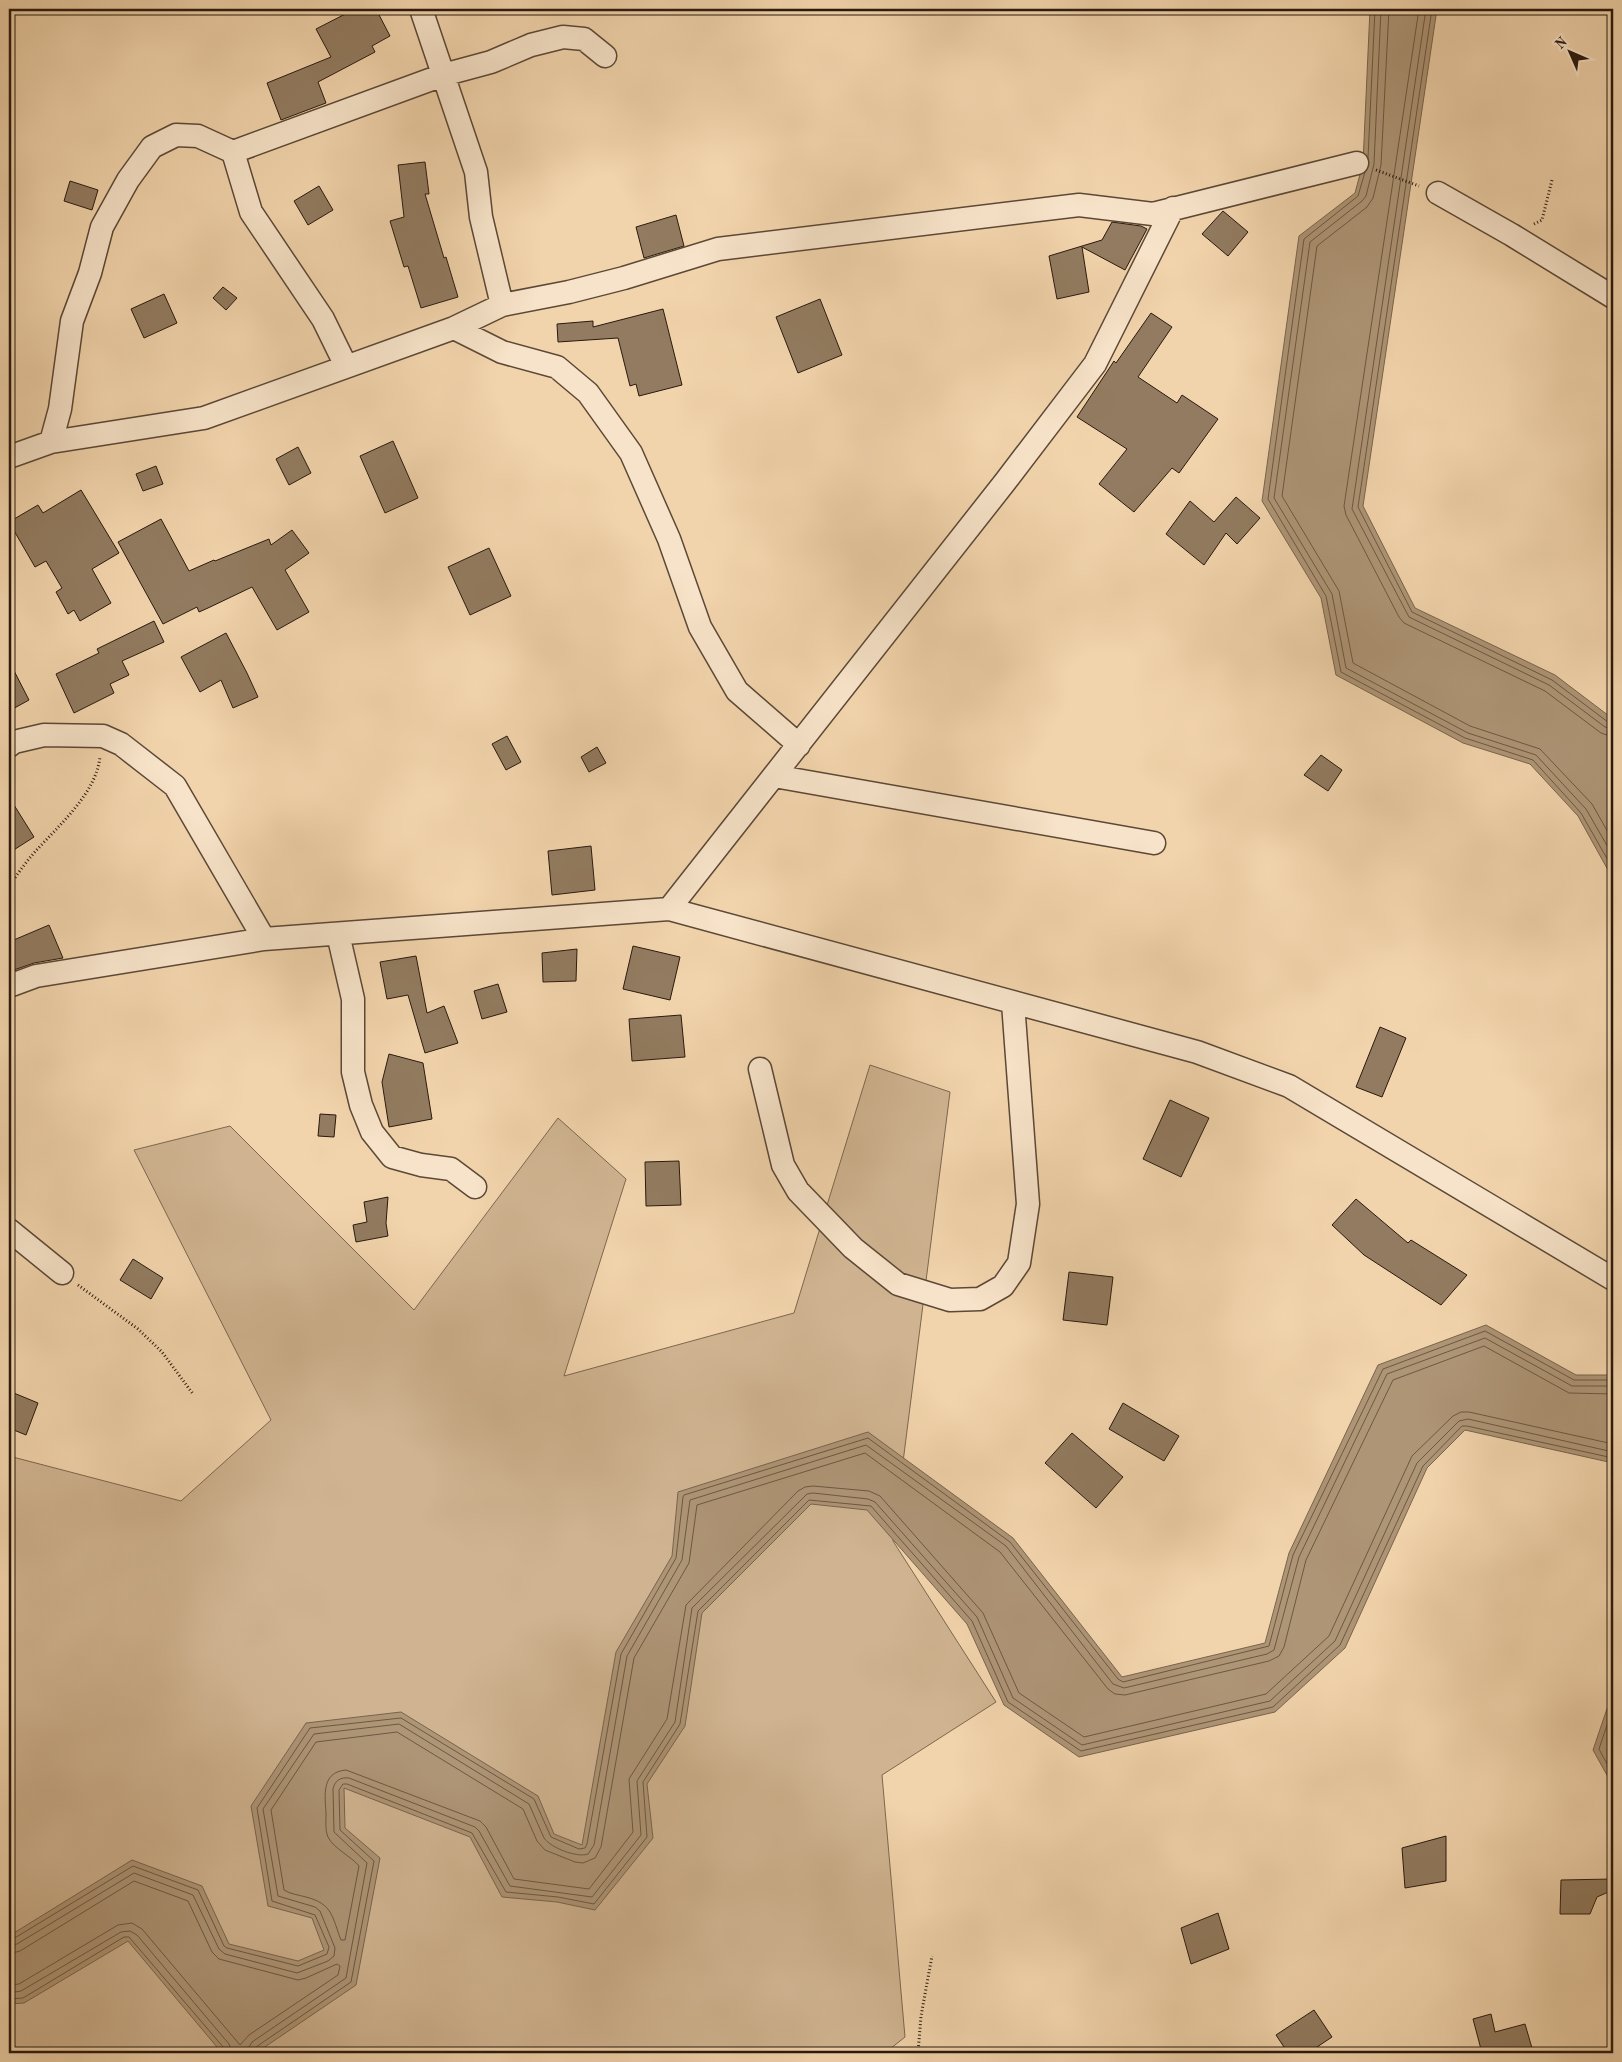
<svg xmlns="http://www.w3.org/2000/svg" width="1622" height="2062" font-family="'Old Standard TT',serif">
<style>
.green{fill:#d0b491;stroke:#7c6750}
.water{fill:#ae9576;stroke:#79644c}
.lines{fill:none;stroke-linecap:round;stroke-linejoin:round}
.shore{stroke:#6c5842;stroke-width:1}
.building{fill:#927b60;stroke:#291a0e}
.minor-casing{stroke:#5b4836;stroke-width:25}
.path{stroke:#291a0e;stroke-width:3;stroke-dasharray:1 2.5;stroke-linecap:butt}
.minor{stroke:#f7e3c9;stroke-width:22}
</style>
<rect width="100%" height="100%" fill="#f2d4ac"/>
<filter id="stains"><feTurbulence type="fractalNoise" baseFrequency=".004" numOctaves="4"/><feColorMatrix values="0 0 0 0 .2 0 0 0 0 .09 0 0 0 0 .02 0 0 0 .5 -.17"/></filter>
<radialGradient id="worn" r=".72"><stop offset=".6" stop-color="#630" stop-opacity="0"/><stop offset="1" stop-color="#630" stop-opacity=".3"/></radialGradient>
<path class="green" d="M870,1065L950,1092L893,1541L996,1702L882,1775L905,2037L885,2053H9V1456L181,1501L271,1420L134,1150L230,1126L414,1310L558,1118L626,1179L564,1376L794,1313Z"/>
<path class="water" d="M1370,9H1437L1363,506L1415,608L1555,675L1613,719V879L1578,816L1530,764L1463,743L1336,675L1321,598L1262,501L1299,236L1355,193L1363,163Z
M1486,1325L1576,1375H1613V1463L1465,1430L1427,1468L1345,1648L1275,1712L1079,1757L1004,1705L967,1624L867,1510L811,1504L702,1613L685,1726L647,1784L653,1838L595,1910L557,1902L502,1897L470,1837L344,1788L345,1828L380,1858L356,1985L256,2053H222L128,1941L24,2003L9,2004V1936L132,1860L202,1886L229,1944L298,1961L324,1950L312,1918L268,1906L251,1806L306,1723L401,1712L538,1796L554,1834L582,1845L616,1652L672,1556L678,1492L868,1432L1013,1538L1122,1677L1265,1643L1289,1553L1378,1365Z
M1613,1691V1786L1593,1750Z"/>
<g class="lines">
<path class="shore" d="M1381,9L1374,164L1366,196L1362,201L1310,242L1274,498L1332,594L1346,668L1468,733L1536,755L1586,809L1613,856
M1389,9L1381,165L1373,198L1367,207L1317,246L1282,496L1339,591L1353,663L1470,726L1540,749L1592,804L1613,841
M1419,9L1344,506L1346,515L1399,617L1404,623L1545,691L1601,733L1613,737
M1426,9L1352,509L1409,617L1549,685L1605,727L1613,729
M1432,9L1358,507L1412,612L1552,680L1608,722L1613,723
M1368,158L1375,9
M1365,172L1358,196L1304,239L1268,499L1326,596L1341,672L1465,738L1533,760L1581,813L1613,869
M1613,1394L1569,1393L1484,1346L1393,1380L1306,1560L1284,1647L1279,1656L1269,1661L1125,1695L1115,1694L1108,1689L1000,1552L865,1453L697,1505L689,1563L634,1658L601,1847L595,1858L583,1863L575,1862L545,1850L537,1841L523,1809L397,1732L316,1742L271,1810L284,1890C290,1894 299,1895 306,1897C333,1904 332,1917 341,1940H345L359,1866C351,1856 334,1849 328,1837C325,1830 326,1821 326,1813C325,1796 321,1772 346,1770L480,1821L486,1827L514,1879L589,1889L633,1832L629,1779L667,1719L686,1605L798,1491L805,1487L813,1486L869,1491L880,1496L983,1613L1019,1693L1084,1737L1266,1694L1329,1636L1412,1456L1453,1416L1461,1412H1469L1613,1444
M1613,1707L1599,1749L1613,1775
M9,1940L13,1939L133,1866L198,1890L224,1946L227,1948L298,1966L327,1954L329,1947L315,1915L272,1901L257,1808L310,1728L401,1718L534,1799L551,1837L579,1849L585,1848L587,1844L621,1654L676,1558L683,1497L684,1495L868,1438L1010,1542L1118,1679L1123,1682L1269,1646L1293,1555L1383,1369L1485,1331L1574,1380H1613
M9,1946L17,1944L134,1873L193,1895L219,1949L225,1954L297,1973L328,1961L334,1956L335,1948L320,1911L315,1907L278,1896L263,1809L314,1734L399,1724L529,1804L544,1838C551,1848 577,1858 588,1854L594,1845L627,1656L682,1560L690,1500L866,1445L1006,1546L1113,1684L1124,1688L1267,1654L1274,1650L1299,1557L1387,1374L1485,1338L1572,1386H1613
M9,1954L20,1951L134,1881L188,1901L212,1952L219,1959L298,1980L306,1978L337,1964L340,1966L338,1975L249,2035L240,2045L142,1929L132,1923L118,1925L19,1984L9,1985
M9,1993L21,1991L121,1932L130,1931L137,1935L229,2044L232,2053
M9,1999L23,1998L124,1937H129L224,2048L225,2053
M247,2053L249,2047L252,2042L346,1978L367,1863L334,1832L333,1789C335,1780 341,1777 349,1778L475,1827L479,1831L510,1886L592,1897L641,1835L637,1781L675,1722L692,1608L807,1494L813,1493L868,1499L875,1502L977,1617L1013,1698L1082,1745L1270,1701L1335,1641L1417,1463L1459,1421L1468,1419L1613,1452
M254,2053L256,2047L351,1982L374,1861L340,1830L339,1790L343,1784H347L472,1833L506,1892L558,1897L594,1904L647,1837L643,1782L680,1724L698,1611L809,1500L871,1506L972,1621L1008,1702L1081,1751L1273,1707L1340,1645L1423,1466L1462,1426H1467L1613,1458"/>
</g>
<path class="building" d="M355,9H376L390,36L372,46L375,52L318,82L326,103L281,120L267,83L331,57L316,29Z
M425,162L429,194H425L444,258L446,257L458,297L421,308L408,266L404,267L390,221L404,217L398,165Z
M70,181L98,190L92,210L64,201Z
M319,186L333,210L308,225L294,201Z
M1223,211L1248,232L1228,256L1202,234Z
M676,215L684,246L644,258L636,227Z
M1112,222L1141,226L1147,229L1125,270L1082,247L1089,292L1057,299L1049,256L1102,240Z
M223,287L237,298L226,310L213,298Z
M164,294L177,323L144,338L131,309Z
M820,299L842,355L798,373L776,317Z
M663,309L682,385L639,396L636,384L630,386L618,338L558,342L557,324L593,321V327Z
M1151,313L1172,327L1138,377L1177,403L1182,395L1218,419L1179,473L1172,468L1134,512L1099,484L1127,449L1077,417L1114,361L1116,363Z
M393,441L418,498L385,513L360,456Z
M298,447L311,473L289,485L276,459Z
M156,466L163,484L143,491L136,474Z
M81,490L119,553L92,569L111,603L80,621L74,610L68,614L56,592L62,588L46,561L35,567L9,522L38,505L43,513Z
M1236,497L1260,518L1237,544L1226,533L1204,565L1166,534L1190,501L1214,522Z
M161,519L189,571L214,560L215,561L269,539L271,545L292,530L309,553L285,570L309,612L277,630L252,587L208,608L199,612L197,607L163,624L118,542Z
M489,548L511,596L470,615L448,567Z
M154,621L164,642L122,661L129,675L110,684L114,693L74,713L56,674L99,653L97,649Z
M226,633L247,673L258,697L233,708L221,680L200,692L181,657Z
M9,661L29,700L9,711Z
M507,736L521,762L506,770L492,744Z
M597,747L606,763L589,772L581,757Z
M1321,755L1342,770L1328,791L1304,775Z
M9,797L34,837L9,853Z
M591,846L595,890L552,895L548,851Z
M49,925L63,958L34,963L11,971L9,966V942Z
M633,946L680,957L670,1000L623,989Z
M577,949L576,981L543,982L542,953Z
M416,956L427,1013L444,1006L458,1043L425,1053L408,995L387,999L380,962Z
M498,984L507,1012L482,1019L474,991Z
M681,1015L685,1057L632,1061L629,1019Z
M1380,1027L1406,1038L1382,1097L1356,1087Z
M389,1054L423,1063L432,1119L389,1127L382,1082Z
M1170,1100L1209,1118L1181,1177L1143,1159Z
M320,1114L336,1115L334,1137L318,1136Z
M679,1161L681,1205L646,1206L645,1162Z
M388,1197L386,1223L388,1236L356,1242L353,1225L367,1222L364,1202Z
M1356,1199L1408,1243L1411,1240L1467,1275L1441,1305L1364,1255L1332,1225Z
M133,1259L163,1278L151,1299L120,1280Z
M1069,1272L1113,1277L1107,1325L1063,1320Z
M9,1391L38,1403L26,1435L9,1428Z
M1123,1403L1179,1436L1164,1461L1109,1429Z
M1072,1433L1123,1477L1096,1508L1045,1463Z
M1446,1836V1881L1405,1888L1402,1848Z
M1613,1879V1890L1597,1897L1590,1914H1560L1561,1880Z
M1218,1913L1229,1949L1191,1964L1181,1928Z
M1314,2010L1332,2037L1308,2053H1288L1276,2035Z
M1491,2014L1495,2032L1525,2024L1532,2048L1520,2051V2053H1482L1473,2019Z"/>
<g class="lines">
<defs>
<path id="minor" d="M421,9L476,172L481,217L502,305
M1438,193L1512,235L1613,297
M454,328L502,352L557,367L588,393L631,453L669,539L700,627L737,691L799,745
M346,366L323,319L251,212L233,152L443,75L491,62L531,45L563,37L584,39L605,56
M51,442L60,409L72,321L90,273L102,227L128,180L152,147L176,135L198,136L233,152
M9,457L51,442L204,418L454,328L502,305L569,292L624,278L718,249L1079,205L1153,214L1357,163
M9,746L14,742L44,735L103,736L121,744L175,786L264,939
M774,776L1154,843
M669,909L1005,482L1095,364L1173,208
M338,934L353,999V1072L361,1105L372,1132L392,1157L421,1165L451,1169L475,1187
M9,986L36,976L264,939L669,909L1197,1052L1289,1086L1613,1279
M760,1069L783,1165L798,1191L853,1248L898,1284L950,1300L980,1299L1003,1286L1019,1263L1028,1204L1013,1003
M9,1230L62,1273"/>
</defs>
<use href="#minor" class="minor-casing"/>
<path class="path" d="M1376,170L1419,186
M1534,224L1542,220L1552,180
M9,886C17,875 25,863 34,853C58,826 97,793 100,756
M78,1285L138,1329L162,1352L193,1394
M918,2053L921,2016L932,1956"/>
<use href="#minor" class="minor"/>
</g>
<rect width="1622" height="2062" fill="none" stroke="#f2d4ac" stroke-width="30"/>
<rect x="10" y="10" width="1602" height="2042" fill="none" stroke="#291a0e" stroke-width="2.5"/>
<rect x="15" y="15" width="1592" height="2032" fill="none" stroke="#291a0e"/>
<g transform="translate(1570 52) rotate(315)" stroke="#f7e3c9" stroke-width="4" paint-order="stroke">
<path d="M0-4L9 19L0 12L-9 19Z" fill="#291a0e"/>
<text y="-8" font-size="14" font-weight="bold" text-anchor="middle" fill="#291a0e">N</text>
</g>
<rect width="100%" height="100%" filter="url(#stains)"/>
<rect width="100%" height="100%" fill="url(#worn)"/>
</svg>
